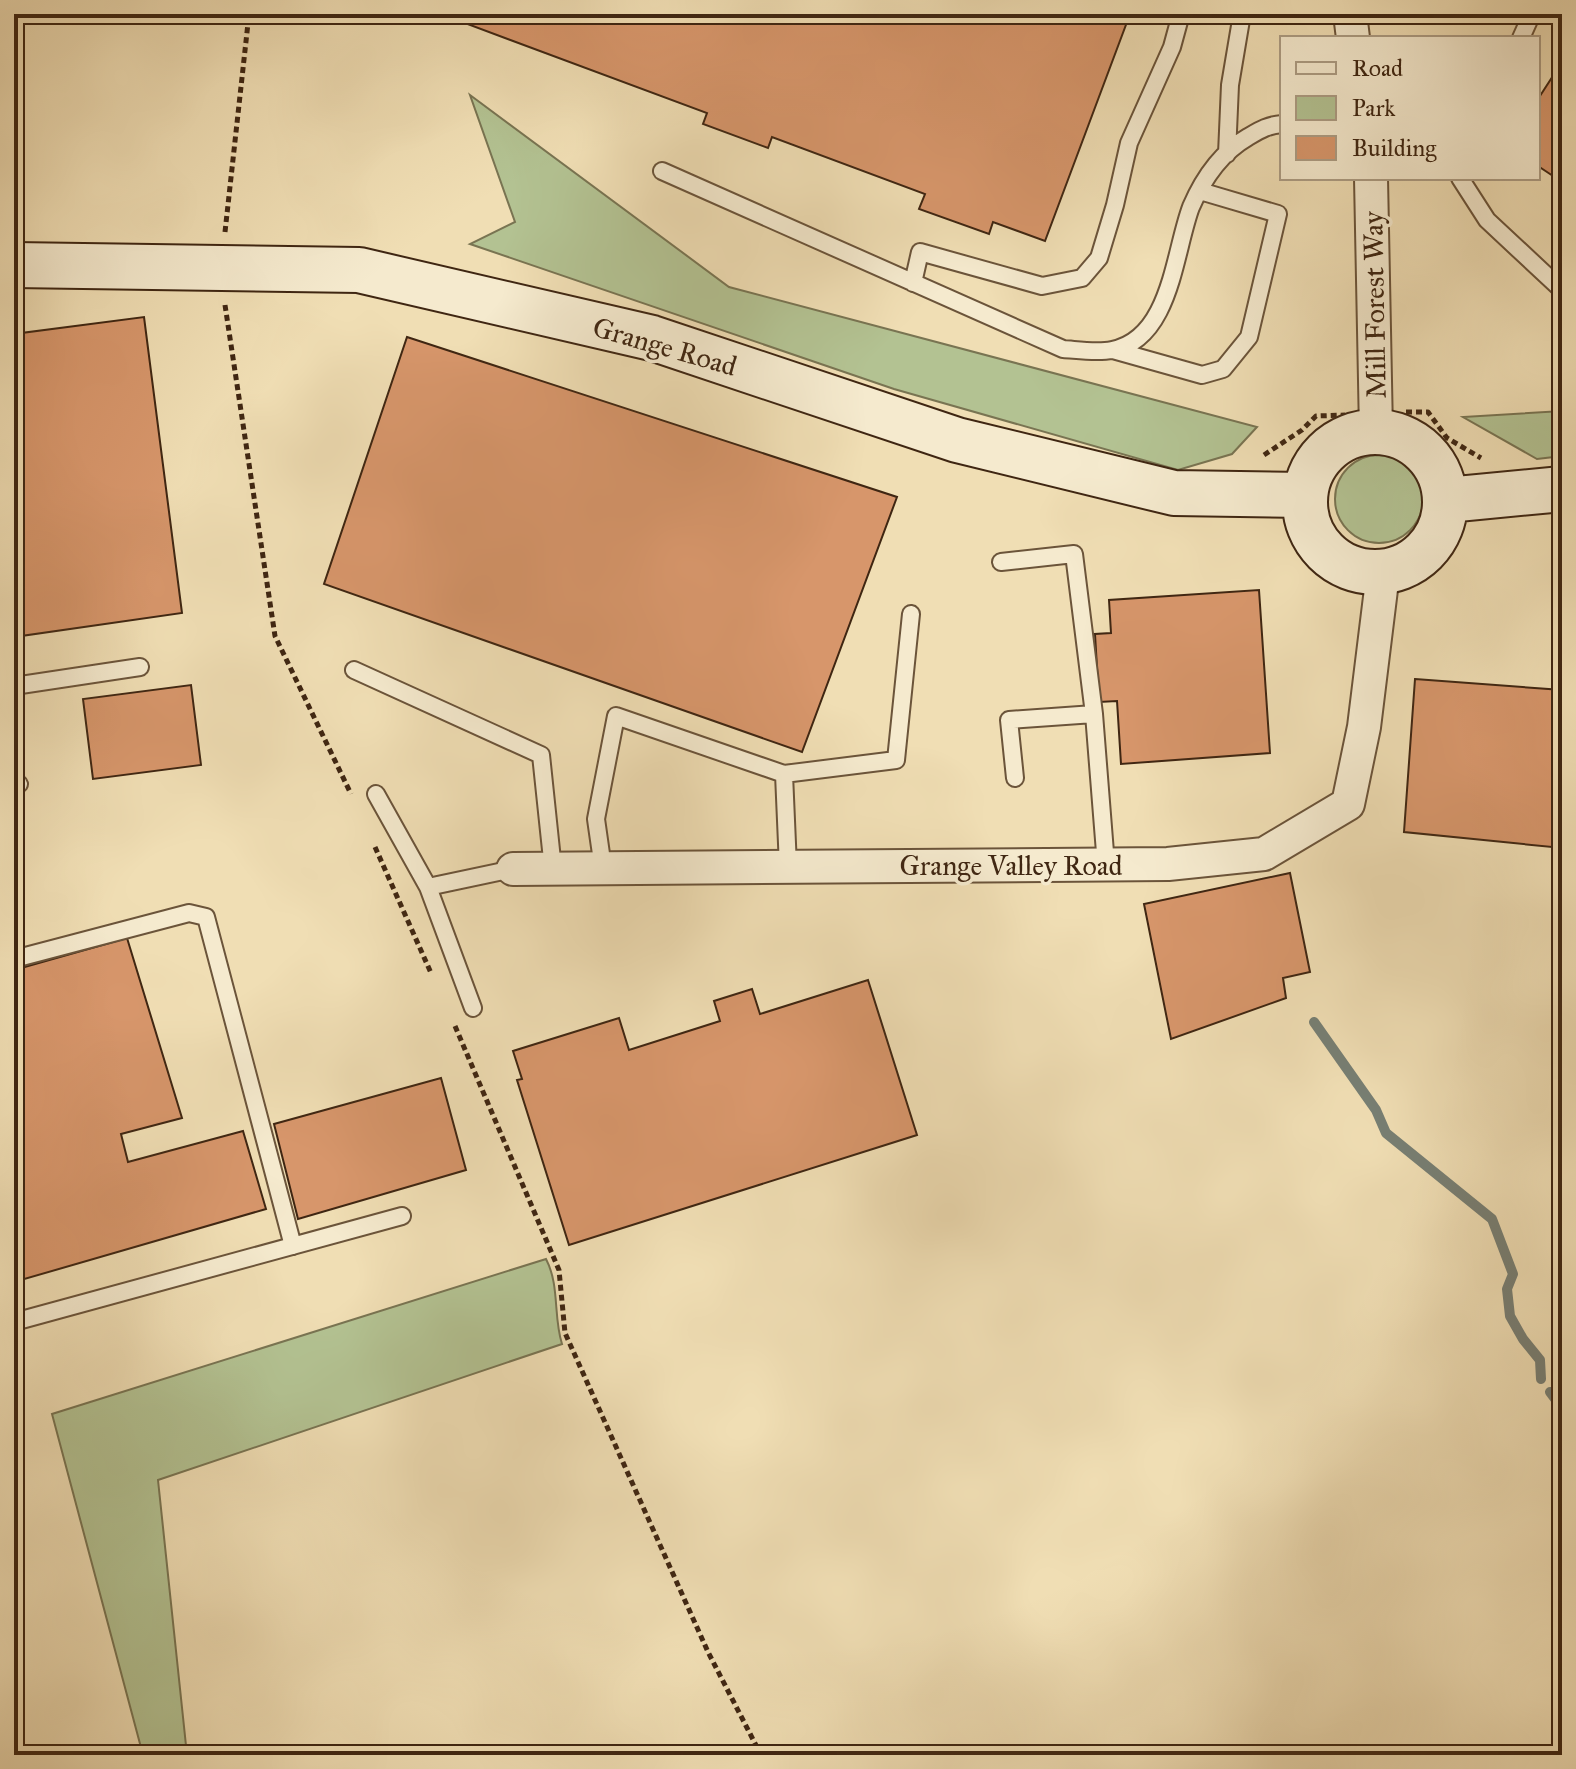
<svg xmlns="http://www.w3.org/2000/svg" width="1576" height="1769" font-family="'IM FELL Great Primer',serif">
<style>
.green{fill:#b3c292;stroke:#797452;stroke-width:2}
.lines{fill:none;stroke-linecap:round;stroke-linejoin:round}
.stream{stroke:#777f74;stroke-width:10}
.building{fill:#d7966b;stroke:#3f2612;stroke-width:2}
.lane-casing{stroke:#6b543a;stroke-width:20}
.street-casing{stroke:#6b543a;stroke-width:36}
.secondary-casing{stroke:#3f2612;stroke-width:48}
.path{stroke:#3f2612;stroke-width:5;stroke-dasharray:6 4;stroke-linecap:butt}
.lane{stroke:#f5eace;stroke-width:16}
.street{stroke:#f5eace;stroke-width:32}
.secondary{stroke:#f5eace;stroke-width:44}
.labels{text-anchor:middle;stroke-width:7;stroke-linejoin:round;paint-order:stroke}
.street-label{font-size:28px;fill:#3f2612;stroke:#f5eace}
</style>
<rect width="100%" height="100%" fill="#f0deb4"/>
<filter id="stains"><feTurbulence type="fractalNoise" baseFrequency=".0025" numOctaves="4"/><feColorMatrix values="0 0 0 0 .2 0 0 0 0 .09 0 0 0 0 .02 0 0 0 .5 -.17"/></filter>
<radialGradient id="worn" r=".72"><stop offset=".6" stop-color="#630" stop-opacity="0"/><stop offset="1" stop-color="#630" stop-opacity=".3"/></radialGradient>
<path class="green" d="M470,95L729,287L1257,427L1232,454L1178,470L894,389L470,244L515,222Z
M1562,411V456L1537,459L1463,417Z
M1335 499a44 44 0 1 1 88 0a44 44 0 1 1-88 0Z
M546,1259C560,1286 553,1316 562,1344L158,1480L187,1755H143L52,1414Z"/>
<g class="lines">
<path class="stream" d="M1314,1022L1376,1110L1386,1133L1492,1219L1513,1274L1507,1289L1510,1316L1523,1339L1540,1360L1541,1379
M1550,1392L1562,1408"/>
</g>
<path class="building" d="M465,14H1130L1045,241L993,222L989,234L919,209L925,194L772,137L768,148L703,124L707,113L462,22Z
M1562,62V182L1538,166V99Z
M144,317L182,613L14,637V334Z
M407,337L897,497L802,752L324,584Z
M1259,590L1270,753L1121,764L1117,701L1099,702L1095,634L1111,633L1109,600Z
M1415,679L1562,690V848L1404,832Z
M191,685L201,765L93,779L83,699Z
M1290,873L1310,972L1283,978L1286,998L1171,1039L1144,904Z
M127,938L182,1118L121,1134L128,1162L243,1131L266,1209L14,1282V970Z
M868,980L917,1135L569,1245L517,1080L522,1079L513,1051L619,1018L629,1050L720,1021L714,1001L752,989L760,1014Z
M441,1078L466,1170L298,1219L274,1124Z"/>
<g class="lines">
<defs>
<path id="lane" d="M1521,38L1530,18L1523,14
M1227,154L1230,85L1242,14
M662,171L1063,349C1078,350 1097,353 1112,350C1171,339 1174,252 1191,207C1203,179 1222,152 1248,137C1260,130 1268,125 1282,124
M1460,178L1487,220L1562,290
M913,283L920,252L1042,286L1082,278L1099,258L1115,205L1129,143L1172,47L1181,14
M1113,350L1202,375L1223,369L1249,337L1278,214L1200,191
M1001,562L1074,554L1094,714L1106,865
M354,670L541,755L553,869
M14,686L140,667
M1015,778L1009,720L1094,714
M14,785L19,784
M376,794L428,887L513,869
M788,867L784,774L896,760L911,614
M603,868L596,819L616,716L784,774
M428,887L473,1008
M14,959L189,913L206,917L293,1246
M14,1322L402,1216"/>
<path id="street" d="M1350,14L1353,38
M1371,178L1376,431
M513,869L1168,864L1264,854L1348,804L1364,727L1383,573"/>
<path id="secondary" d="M14,265L359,270L652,338L957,440L1174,493L1304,495
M1305 502a70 70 0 1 1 140 0a70 70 0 1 1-140 0Z
M1447,500L1562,489"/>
</defs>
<use href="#lane" class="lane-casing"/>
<use href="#street" class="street-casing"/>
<use href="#secondary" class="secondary-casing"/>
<path class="path" d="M225,232L249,14
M225,305L275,636L351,794
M1406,412H1428L1447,438L1481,458
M1264,455L1302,430L1316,416L1345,415
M375,847L431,973
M455,1026L559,1270L565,1333L708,1652L761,1755"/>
<use href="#lane" class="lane"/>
<use href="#street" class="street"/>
<use href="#secondary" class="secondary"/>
</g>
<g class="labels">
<g class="street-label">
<text transform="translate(1374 305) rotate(-91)" y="10">Mill Forest Way</text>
<text transform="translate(665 346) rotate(16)" y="10">Grange Road</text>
<text x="1011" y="875">Grange Valley Road</text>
</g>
</g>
<rect width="1576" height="1769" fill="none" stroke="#f0deb4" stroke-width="48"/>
<rect x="16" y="16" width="1544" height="1737" fill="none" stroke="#3f2612" stroke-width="4"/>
<rect x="24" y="24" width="1528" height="1721" fill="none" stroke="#3f2612" stroke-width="2"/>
<rect x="1280" y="36" width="260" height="144" fill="#f5eace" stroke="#ac9c83" stroke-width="2"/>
<rect x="1296" y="62" width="40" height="12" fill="#f5eace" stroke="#ac9c83" stroke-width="2"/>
<text x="1352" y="76" font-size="24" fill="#3f2612">Road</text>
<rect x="1296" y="96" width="40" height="24" fill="#b3c292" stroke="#ac9c83" stroke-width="2"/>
<text x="1352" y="116" font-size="24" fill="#3f2612">Park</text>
<rect x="1296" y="136" width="40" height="24" fill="#d7966b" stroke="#ac9c83" stroke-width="2"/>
<text x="1352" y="156" font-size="24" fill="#3f2612">Building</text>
<rect width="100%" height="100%" filter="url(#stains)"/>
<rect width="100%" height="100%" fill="url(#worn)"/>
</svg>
